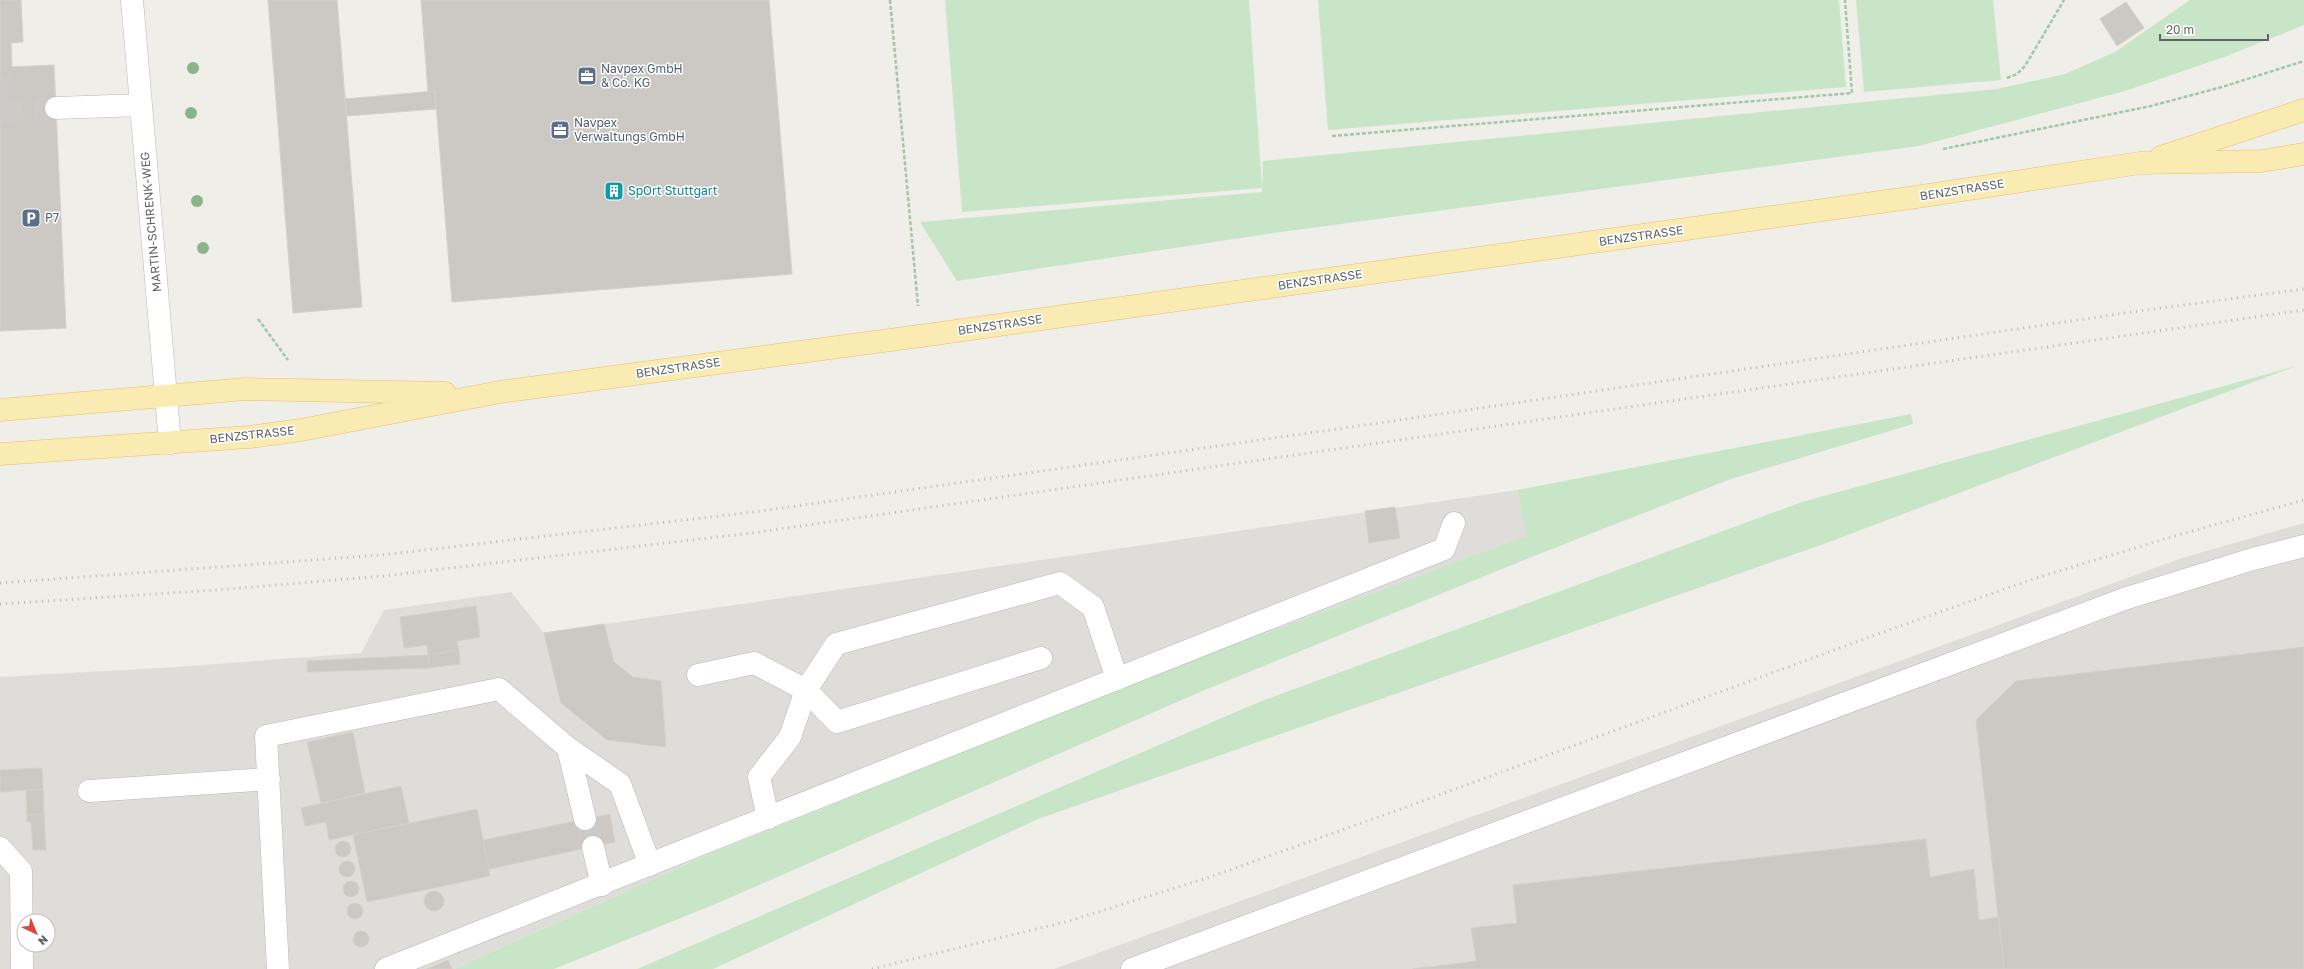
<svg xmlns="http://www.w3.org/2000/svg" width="2304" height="969" font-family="'Golos Text',sans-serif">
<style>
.industrial{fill:#dfddda;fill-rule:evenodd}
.green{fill:#c8e6c7}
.building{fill:#ccc9c4;stroke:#d5d0c7}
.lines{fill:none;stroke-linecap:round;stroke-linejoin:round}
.minor-tunnel{stroke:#cccbc8;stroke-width:22;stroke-dasharray:22 11;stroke-linecap:butt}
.minor-casing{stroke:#b5b8bb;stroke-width:23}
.major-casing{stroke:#e9bf69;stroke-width:23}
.path{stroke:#a0c7a9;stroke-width:2.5;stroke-dasharray:4 2;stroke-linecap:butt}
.minor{stroke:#fff;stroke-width:22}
.major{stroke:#faebb3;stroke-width:22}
.rail{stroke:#b6b7b7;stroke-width:3;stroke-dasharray:1 5;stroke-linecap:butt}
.tree{fill:#8cb389}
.labels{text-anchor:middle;stroke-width:3;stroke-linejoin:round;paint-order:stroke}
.service-label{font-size:12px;fill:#4e5e75;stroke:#fff;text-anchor:start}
.street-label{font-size:12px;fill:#5f6367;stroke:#fff}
.culture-label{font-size:12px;fill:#0d838f;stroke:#fff;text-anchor:start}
</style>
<rect width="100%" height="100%" fill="#f0eee8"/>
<path class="industrial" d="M1517,490L1528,536L1177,666L709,854L454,969H0V677L176,667L361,653L384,610L511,592L544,633ZM24,921H48V945H24Z
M2304,523V969H1054L2182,558Z"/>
<path class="green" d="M945,0H1249L1262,188L962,212Z
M1318,0H1839L1846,87L1328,130Z
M1856,0H1993L2001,80L1864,92Z
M2190,0H2304V25L2224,57L2125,91L1919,146L1267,234L957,281L920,222L1262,192L1263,161L1997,89L2065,74L2115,52Z
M2296,366L1821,545L1038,819L713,969H637L1259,702L1802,502Z
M1911,414L1913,424L1728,480L1529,558L1200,692L718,903L554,969H454L709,854L1177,666L1527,536L1517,490Z"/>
<path class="building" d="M0,0H21L23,42L11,43L12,67L54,65L66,328L0,331Z
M268,0H337L362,307L293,313Z
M421,0H769L792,274L452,302L435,91L428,92Z
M2126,2L2144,28L2117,46L2100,19Z
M435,91L436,109L346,116L345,99Z
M1395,507L1400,538L1369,543L1365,511Z
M476,606L480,637L457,641L459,650L428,655L427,645L404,648L400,617Z
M604,624L614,662L633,677L661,681L666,747L607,740L561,703L544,633Z
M2304,647V969H2004L1976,720L2016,681Z
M459,650L460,664L430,668L428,655Z
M428,655L430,668L307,672V661Z
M353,732L365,793L321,803L307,742Z
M42,768L43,789L0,792V770Z
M401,786L409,823L329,840L326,822L305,826L301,808Z
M43,789L44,814L27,815L26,790Z
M477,809L490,876L367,902L353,835Z
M44,814L46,850H33L31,822H27V815Z
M610,814L615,842L489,869L483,840Z
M1926,839L1930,877L1974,869L1979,920L1999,917L2004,969H1413L1476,961L1471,928L1517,923L1513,885Z
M335 849a8 8 0 1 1 16 0a8 8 0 1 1-16 0Z
M339 869a8 8 0 1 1 16 0a8 8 0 1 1-16 0Z
M343 889a8 8 0 1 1 16 0a8 8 0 1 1-16 0Z
M424 901a10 10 0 1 1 20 0a10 10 0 1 1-20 0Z
M347 911a8 8 0 1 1 16 0a8 8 0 1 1-16 0Z
M353 939a8 8 0 1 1 16 0a8 8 0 1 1-16 0Z
M448,960L452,969H427Z"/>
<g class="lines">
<path class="minor-tunnel" d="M0,77L2,111L56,108
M585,819L593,847"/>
<defs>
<path id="minor" d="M132,0L170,443
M56,108L141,105
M698,675L754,663L806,690L837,722L1041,658
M568,748L585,819
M89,791L269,779
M768,818L759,777L790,737L806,690L836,644L1060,583L1093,607L1117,679
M593,847L602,885
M0,848L21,871L22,969
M278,969L266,736L499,689L568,748L620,784L650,865
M386,969L1444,549L1454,523
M1132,969L2127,598L2253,559L2304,546"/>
<path id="major" d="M2161,157L2304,110
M0,410L246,389L445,393
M0,454L249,437L301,430L500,392L920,336L1916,197L2140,163L2261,161L2304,154"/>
</defs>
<use href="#minor" class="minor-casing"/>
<use href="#major" class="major-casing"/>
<path class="path" d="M890,0L918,306
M2007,78L2017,74L2025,66L2064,0
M1332,136L1852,93L1845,0
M1943,149L2151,106L2222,87L2304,61
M258,319L288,360"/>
<use href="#minor" class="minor"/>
<use href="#major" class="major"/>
<path class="rail" d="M0,583L381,555L754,512L1386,422L2146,310L2304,289
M0,604L217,590L383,576L752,533L2304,310
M872,969L1069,921L1210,877L1398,810L1889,630L2036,578L2178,535L2304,500"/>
</g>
<g class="tree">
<circle cx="193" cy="68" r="6"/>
<circle cx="191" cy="113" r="6"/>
<circle cx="197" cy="201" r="6"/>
<circle cx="203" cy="248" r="6"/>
</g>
<defs>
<symbol id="office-square" viewBox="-11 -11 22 22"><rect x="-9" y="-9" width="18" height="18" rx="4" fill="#5c6f8a" stroke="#fff"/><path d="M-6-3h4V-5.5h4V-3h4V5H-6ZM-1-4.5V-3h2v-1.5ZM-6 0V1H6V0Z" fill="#fff"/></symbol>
<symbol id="building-square" viewBox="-11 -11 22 22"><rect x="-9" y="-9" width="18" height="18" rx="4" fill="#0f9aa8" stroke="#fff"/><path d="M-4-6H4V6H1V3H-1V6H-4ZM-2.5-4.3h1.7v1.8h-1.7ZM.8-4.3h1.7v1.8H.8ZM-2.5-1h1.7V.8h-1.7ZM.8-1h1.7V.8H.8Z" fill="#fff"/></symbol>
<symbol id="parking-square" viewBox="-11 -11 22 22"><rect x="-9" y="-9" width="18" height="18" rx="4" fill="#5c6f8a" stroke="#fff"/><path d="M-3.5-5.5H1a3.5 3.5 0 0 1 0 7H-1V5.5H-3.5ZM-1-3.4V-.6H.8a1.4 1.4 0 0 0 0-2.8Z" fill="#fff"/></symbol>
</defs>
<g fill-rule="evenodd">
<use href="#office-square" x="576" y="65" width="22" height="22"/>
<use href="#office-square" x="549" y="119" width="22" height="22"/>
<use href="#building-square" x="603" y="180" width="22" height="22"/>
<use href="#parking-square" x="20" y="207" width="22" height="22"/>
</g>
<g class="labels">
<g class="service-label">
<text x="601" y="73">Navpex GmbH<tspan x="601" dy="14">&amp; Co. KG</tspan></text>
<text x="574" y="127">Navpex<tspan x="574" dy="14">Verwaltungs GmbH</tspan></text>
<text x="45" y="222">P7</text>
</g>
<g class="street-label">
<text transform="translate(1962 190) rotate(-9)" y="4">BENZSTRASSE</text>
<text transform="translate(151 222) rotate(-95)" y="4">MARTIN-SCHRENK-WEG</text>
<text transform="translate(1641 236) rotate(-8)" y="4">BENZSTRASSE</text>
<text transform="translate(1320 280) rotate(-8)" y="4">BENZSTRASSE</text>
<text transform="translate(1000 325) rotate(-8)" y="4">BENZSTRASSE</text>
<text transform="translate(678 368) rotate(-8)" y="4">BENZSTRASSE</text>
<text transform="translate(252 435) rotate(-6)" y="4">BENZSTRASSE</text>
</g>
<g class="culture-label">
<text x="628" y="195">SpOrt Stuttgart</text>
</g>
</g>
<g transform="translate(36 933) rotate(136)"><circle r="19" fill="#ffffff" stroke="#bfc1c2"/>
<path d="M0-3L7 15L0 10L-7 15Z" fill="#de4540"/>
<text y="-6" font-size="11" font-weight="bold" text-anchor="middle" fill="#5f6367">N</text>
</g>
<path d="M2160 34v6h108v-6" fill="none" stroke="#5f6367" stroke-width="2"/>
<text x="2166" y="34" font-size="12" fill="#5f6367" stroke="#ffffff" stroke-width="3" paint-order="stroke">20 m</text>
</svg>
